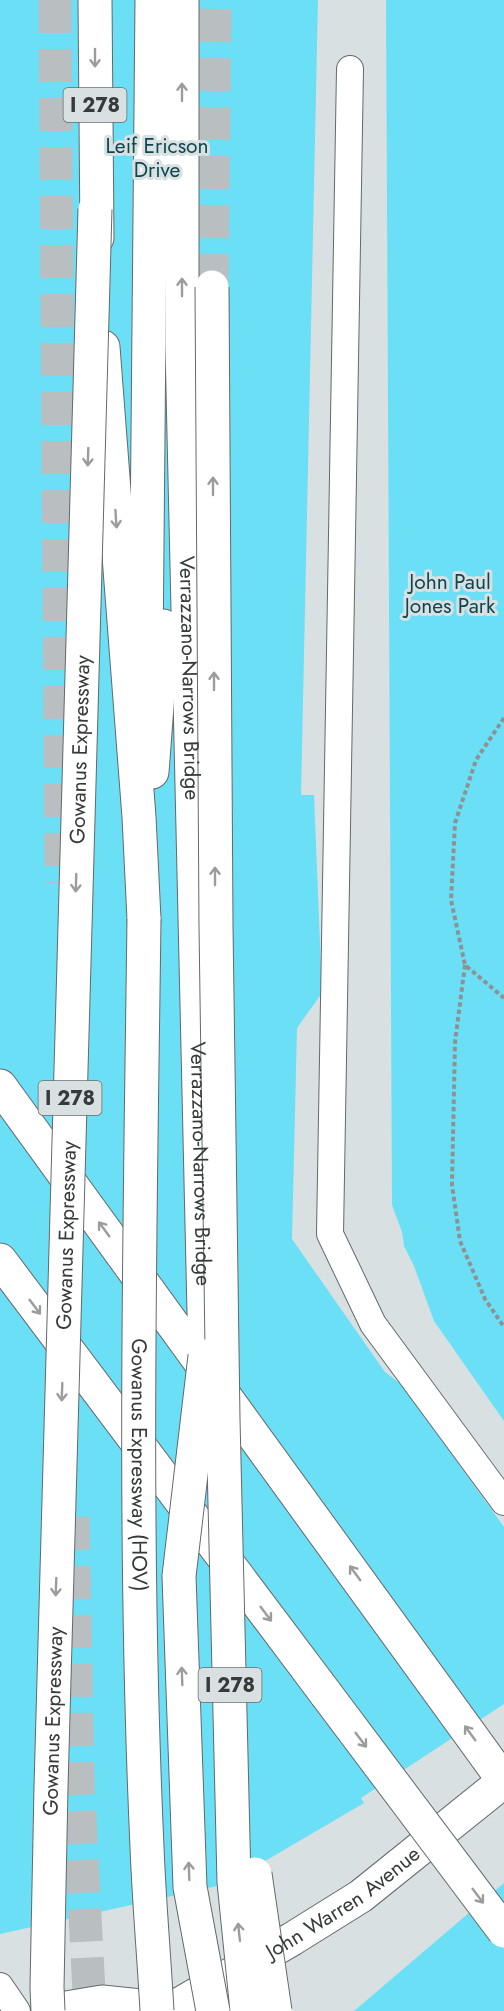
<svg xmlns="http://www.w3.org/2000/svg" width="504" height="2011" font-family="Jost,sans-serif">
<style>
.green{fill:#6bdff5}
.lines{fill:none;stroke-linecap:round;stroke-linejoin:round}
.highway-tunnel{stroke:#b9bfc1;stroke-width:33;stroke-dasharray:33 16;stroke-linecap:butt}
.lane-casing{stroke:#63696b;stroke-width:28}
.street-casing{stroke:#63696b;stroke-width:35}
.highway-casing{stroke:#63696b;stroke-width:35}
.path{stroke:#8d9293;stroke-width:4;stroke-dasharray:4.5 3;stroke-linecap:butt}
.lane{stroke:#fff;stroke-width:26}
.street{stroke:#fff;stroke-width:33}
.highway{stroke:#fff;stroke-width:33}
.highway-bridge-casing{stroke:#63696b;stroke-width:35;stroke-linecap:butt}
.highway-bridge{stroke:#fff;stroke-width:33}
.oneway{stroke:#9b9c9d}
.labels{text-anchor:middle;stroke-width:6;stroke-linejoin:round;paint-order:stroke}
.shield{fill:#d9e0e2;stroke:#686c6d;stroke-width:1.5}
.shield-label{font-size:20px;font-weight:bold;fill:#373a3b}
.park-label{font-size:21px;fill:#0e4650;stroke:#d9e0e2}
.street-label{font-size:21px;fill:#373a3b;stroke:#d9e0e2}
</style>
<rect width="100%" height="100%" fill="#d9e0e2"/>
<path class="green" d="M0,0H318L301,795H314L322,993L297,1028L292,1239L385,1372L402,1385L504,1527V1704L361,1798L364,1803L226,1884L0,1934Z
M386,0H504V1421L434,1321L414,1266L404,1246L402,1232L392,1205Z
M504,1883V2011H354Z"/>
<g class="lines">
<path class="highway-tunnel" d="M55,0L61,883
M212,287L215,0
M73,1517L78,1782L90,2011"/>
<defs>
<path id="lane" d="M350,69L330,1234L373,1324L504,1502
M0,1986L17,2011"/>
<g id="street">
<path d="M48,2011L102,2002L170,2009"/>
<path id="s1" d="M168,2011L292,1939L361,1896L504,1781"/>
</g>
<g id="highway">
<path d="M95,0L97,238"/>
<path id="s2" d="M182,0V346L205,1356"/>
<path d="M103,347L139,817L144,919"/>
<path d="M146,653L152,0"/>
<path d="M152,772L163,626"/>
<path d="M0,1086L504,1781"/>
<path d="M0,1260L326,1694"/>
</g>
</defs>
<use href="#lane" class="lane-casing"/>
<use href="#street" class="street-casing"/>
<use href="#highway" class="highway-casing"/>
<path class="path" d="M504,718L476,760L455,823L451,900L465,965L504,998
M465,965L455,1042L452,1185L460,1241L485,1299L504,1327"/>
<use href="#lane" class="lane"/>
<use href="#street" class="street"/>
<use href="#highway" class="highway"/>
<defs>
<g id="highway-bridge">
<path d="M212,287L216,926L223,1419L234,1882L247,2011"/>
<path id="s3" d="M144,919C140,1228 133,1538 147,1847C149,1901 154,1956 157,2011"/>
<path d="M205,1356L179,1576L190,1887L213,2011"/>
<path d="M326,1694L504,1931"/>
<path d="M255,1874L275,2011"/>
<path id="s4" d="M48,2011L47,1987L51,1787L95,209"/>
</g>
</defs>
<use href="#highway-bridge" class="highway-bridge-casing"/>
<use href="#highway-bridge" class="highway-bridge"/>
</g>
<defs><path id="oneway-shaft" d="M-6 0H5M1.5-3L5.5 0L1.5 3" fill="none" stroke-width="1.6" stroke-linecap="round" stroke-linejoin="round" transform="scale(1.5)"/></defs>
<g class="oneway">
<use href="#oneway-shaft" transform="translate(95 58) rotate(90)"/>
<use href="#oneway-shaft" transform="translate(182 92) rotate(-90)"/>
<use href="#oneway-shaft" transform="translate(182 287) rotate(-90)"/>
<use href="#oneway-shaft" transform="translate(88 457) rotate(92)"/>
<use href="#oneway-shaft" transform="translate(213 486) rotate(-90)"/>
<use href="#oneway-shaft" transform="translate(116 519) rotate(86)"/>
<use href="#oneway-shaft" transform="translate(214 681) rotate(-90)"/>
<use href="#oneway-shaft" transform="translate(215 876) rotate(-90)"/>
<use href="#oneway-shaft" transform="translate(76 883) rotate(92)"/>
<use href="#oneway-shaft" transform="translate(104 1229) rotate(-126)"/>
<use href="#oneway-shaft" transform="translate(35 1307) rotate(53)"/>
<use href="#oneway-shaft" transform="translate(62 1392) rotate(92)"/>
<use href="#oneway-shaft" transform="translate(355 1573) rotate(-126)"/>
<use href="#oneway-shaft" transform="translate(56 1587) rotate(92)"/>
<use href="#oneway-shaft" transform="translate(266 1614) rotate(53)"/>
<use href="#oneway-shaft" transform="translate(182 1676) rotate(-92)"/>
<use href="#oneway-shaft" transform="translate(470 1733) rotate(-126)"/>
<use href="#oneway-shaft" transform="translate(361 1740) rotate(53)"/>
<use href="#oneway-shaft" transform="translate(189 1871) rotate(-92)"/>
<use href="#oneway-shaft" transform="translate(478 1896) rotate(53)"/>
<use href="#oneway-shaft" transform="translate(239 1932) rotate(-96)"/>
</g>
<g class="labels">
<g class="shield">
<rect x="63.5" y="88" width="63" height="34" rx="4.5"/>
<rect x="38.5" y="1081" width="63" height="34" rx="4.5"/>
<rect x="198.5" y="1668" width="63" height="34" rx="4.5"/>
</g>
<g class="shield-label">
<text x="95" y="112">I 278</text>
<text x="70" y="1105">I 278</text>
<text x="230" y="1692">I 278</text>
</g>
<g class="park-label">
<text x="157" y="153">Leif Ericson<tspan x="157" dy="24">Drive</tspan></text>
<text x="450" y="589">John Paul<tspan x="450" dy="24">Jones Park</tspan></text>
</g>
<g class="street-label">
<text dy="7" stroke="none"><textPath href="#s2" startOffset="678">Verrazzano-Narrows Bridge</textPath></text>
<text dy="7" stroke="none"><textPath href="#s4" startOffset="1262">Gowanus Expressway</textPath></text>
<text dy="7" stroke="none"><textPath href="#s2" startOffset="1164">Verrazzano-Narrows Bridge</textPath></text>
<text dy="7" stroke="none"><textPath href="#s4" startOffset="776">Gowanus Expressway</textPath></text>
<text dy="7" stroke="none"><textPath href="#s3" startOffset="546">Gowanus Expressway (HOV)</textPath></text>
<text dy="7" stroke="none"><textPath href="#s4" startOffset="290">Gowanus Expressway</textPath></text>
<text dy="7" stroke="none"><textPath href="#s1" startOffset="206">John Warren Avenue</textPath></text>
</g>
</g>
</svg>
